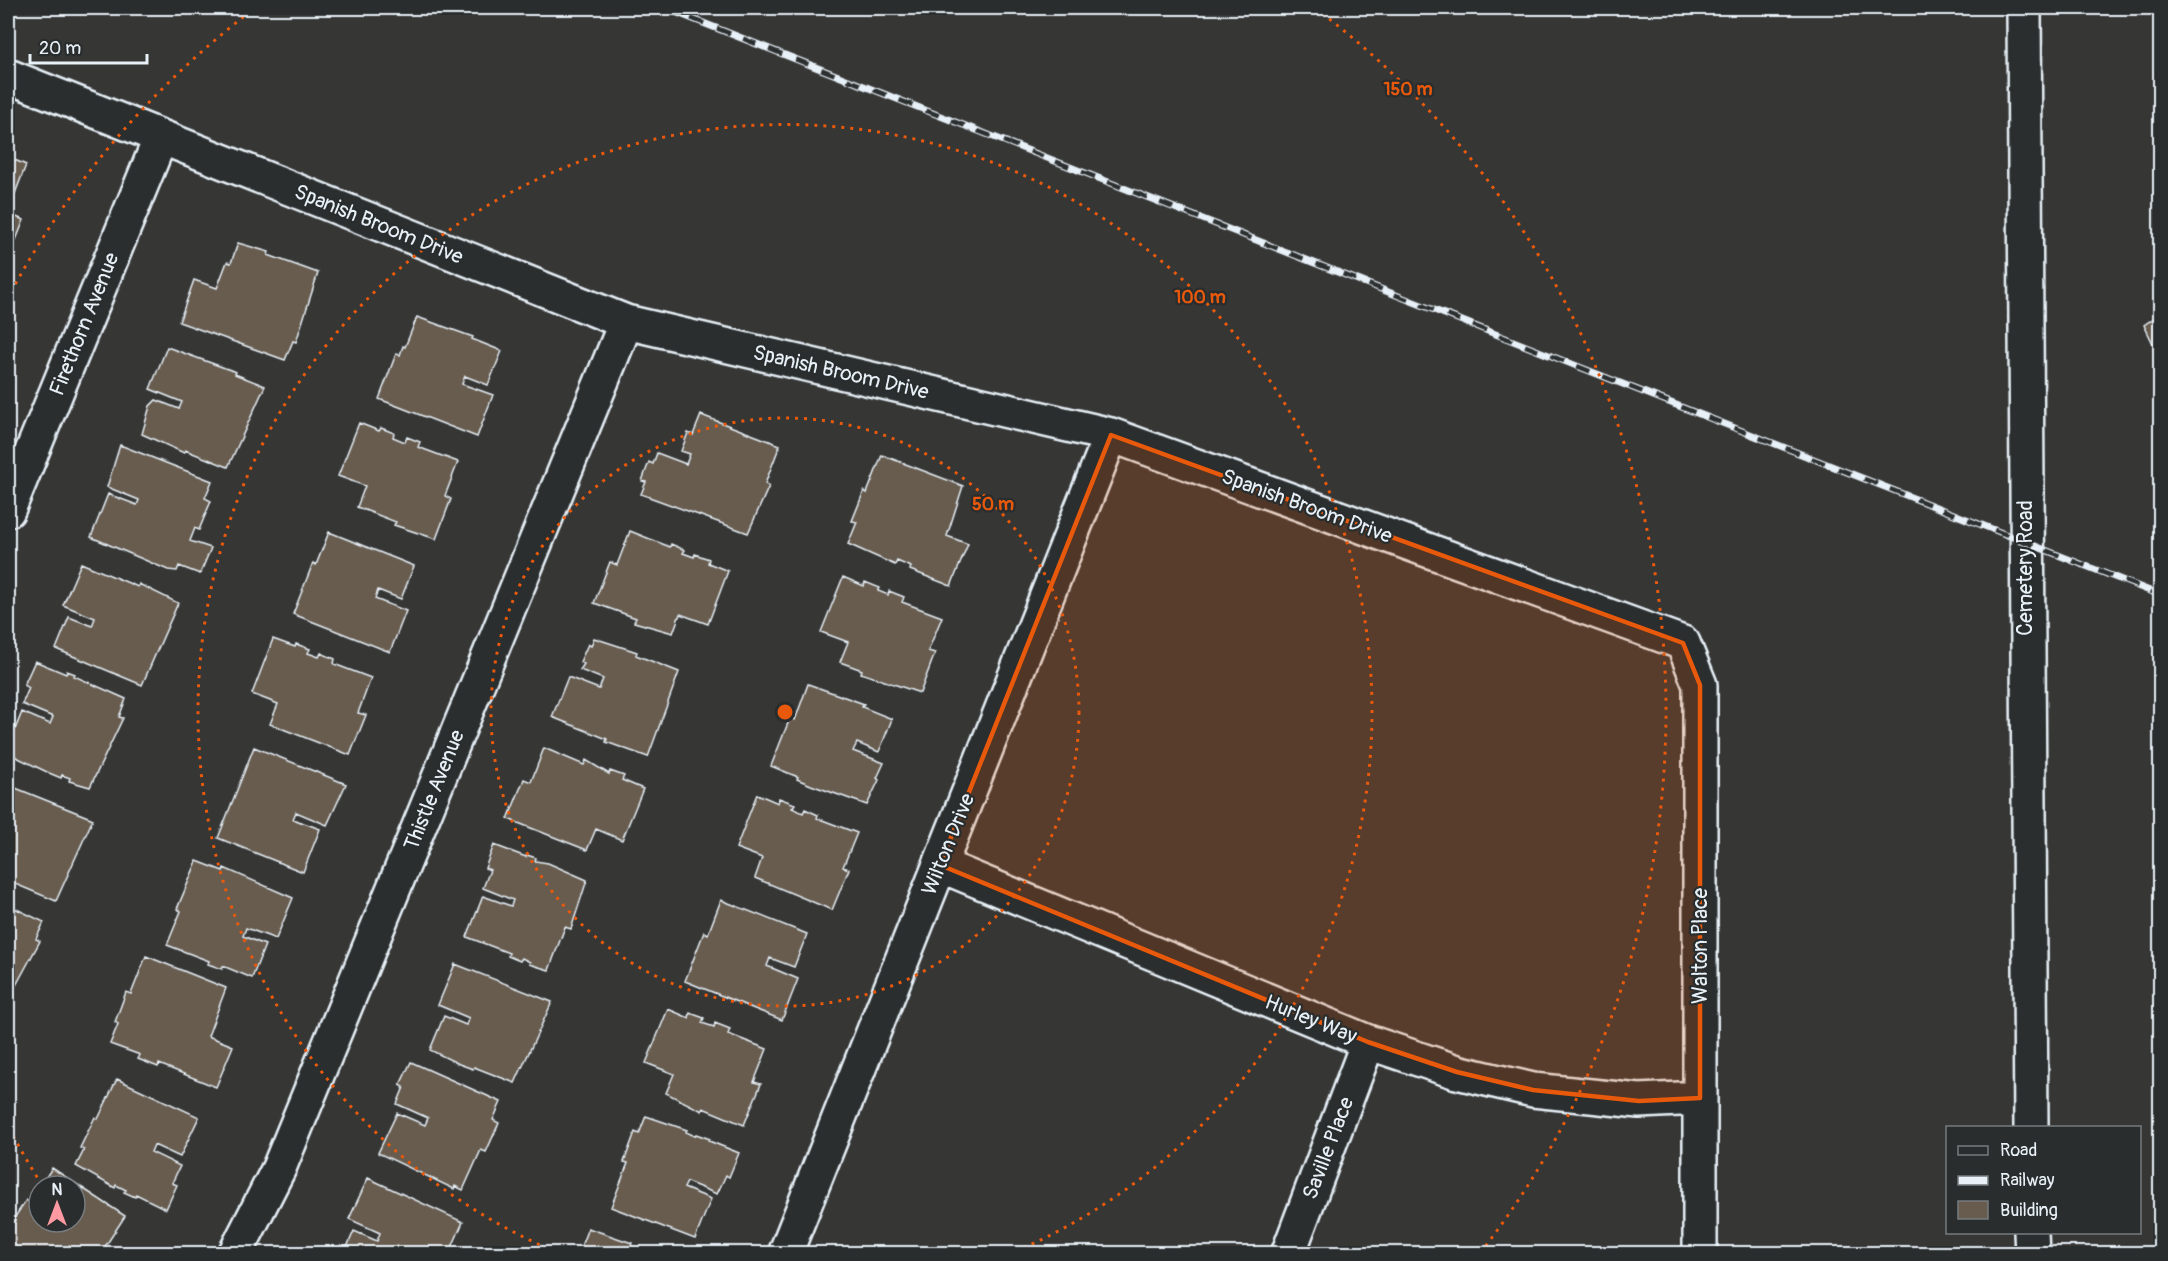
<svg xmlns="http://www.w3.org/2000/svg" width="2168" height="1261" font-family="Pangolin,sans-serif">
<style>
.building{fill:#685c4f;stroke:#e8f1f8;stroke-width:1.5}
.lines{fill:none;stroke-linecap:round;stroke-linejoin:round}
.street-casing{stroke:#e8f1f8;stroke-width:38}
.street{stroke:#2a2d2e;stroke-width:33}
.rail-casing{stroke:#e8f1f8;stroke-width:7}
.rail{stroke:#2a2d2e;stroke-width:4.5;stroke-dasharray:14;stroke-linecap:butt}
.marked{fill:#e8590c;fill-opacity:0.2;stroke:#e8590c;stroke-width:4.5;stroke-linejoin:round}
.ring{fill:none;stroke:#e8590c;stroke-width:3;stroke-dasharray:3 6}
.labels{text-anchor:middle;stroke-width:4.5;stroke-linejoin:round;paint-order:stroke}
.street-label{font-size:21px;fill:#e8f1f8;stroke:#2a2d2e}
.centre{fill:#e8590c;stroke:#2a2d2e;stroke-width:3}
.ring-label{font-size:18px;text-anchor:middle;font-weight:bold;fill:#e8590c;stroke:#2a2d2e;stroke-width:4.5;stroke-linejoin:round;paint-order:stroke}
</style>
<rect width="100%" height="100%" fill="#363635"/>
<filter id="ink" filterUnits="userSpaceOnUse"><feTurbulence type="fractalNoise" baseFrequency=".0167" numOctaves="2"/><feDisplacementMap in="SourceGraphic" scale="12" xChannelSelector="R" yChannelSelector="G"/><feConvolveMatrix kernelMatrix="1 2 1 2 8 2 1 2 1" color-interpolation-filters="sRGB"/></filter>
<g filter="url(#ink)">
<path class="building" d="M8,157L26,165L11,204L8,203Z
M8,214L24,220L8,260Z
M238,243L269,252L268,255L318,273L296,342L293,341L285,360L179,322L194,280L217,288L227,262L231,263Z
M2160,314V358L2144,325Z
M417,317L473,337L472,339L502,351L488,385L465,376L462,384L493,395L477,437L379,399L396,354L400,355L403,346L405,347Z
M167,347L236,372L235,374L265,386L228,467L185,450L184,453L142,434L150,406L156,400L179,409L182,402L150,389Z
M701,415L780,445L765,484L769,486L748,533L641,494L646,482L642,481L649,462L653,464L657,453L686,464L690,454L681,451L688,433L693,435Z
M359,423L379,431L381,428L394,433L393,437L405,442L407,437L420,442L418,447L458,462L445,496L451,499L436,539L394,525L396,522L357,507L365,486L338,476Z
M120,445L212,481L205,498L211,501L199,530L195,528L190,541L211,548L200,574L179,566L177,571L168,570L91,537L108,494L137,505L139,500L107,487Z
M882,455L963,486L947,536L968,544L951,586L910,570L911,567L897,561L895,565L848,544L857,522L852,521L864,491L867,493Z
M630,531L670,547L671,544L685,550L683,553L694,557L695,554L709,559L708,563L728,571L708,624L680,614L673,633L634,622L636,618L594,603L610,562L617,565Z
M329,532L414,566L401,599L378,590L375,599L406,611L390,652L293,614L313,563L316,565Z
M81,563L138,587L139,584L178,603L142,685L56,649L69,617L92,626L95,618L63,605Z
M843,577L864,586L865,582L880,588L878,591L888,595L889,591L904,597L902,602L942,617L928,651L935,653L920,693L861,673L862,670L840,662L848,642L821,632Z
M594,638L637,652L636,655L679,672L648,757L606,742L607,739L552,717L568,677L599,689L603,679L580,670L584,664L580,662L588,644L591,646Z
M273,639L295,647L296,644L310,649L308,653L319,657L321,653L335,659L334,664L371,678L358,713L366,715L350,755L270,724L278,704L252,694Z
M35,661L66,674L67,671L75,674L74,676L126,699L119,717L123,718L90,787L69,781L70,778L62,775L61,778L49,773L8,753V747L22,712L50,724L53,717L22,704L29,688L24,685Z
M808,684L864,704L862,707L892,719L879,752L857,743L853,751L884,763L877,778L879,780L867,805L811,785L797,779L798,777L771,766L790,718L795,720Z
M254,747L346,784L327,825L296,812L293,819L320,829L303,872L218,838Z
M544,748L584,765L586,760L609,774L610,771L624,776L622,780L643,789L622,840L596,829L587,850L508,819L524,779L531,782Z
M8,785L93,819L56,901L8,881V841L10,835L8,833Z
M757,794L778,803L779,798L795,804L792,808L803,813L805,809L818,815L817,818L857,833L843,867L849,869L832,910L755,878L762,858L736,848Z
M494,845L526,857L527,855L536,858L535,861L548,863L587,880L571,929L565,927L549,970L529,964L530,962L522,958L520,961L508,956L509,953L467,937L483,896L511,906L513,900L483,888L490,870L485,868Z
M197,861L223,871L224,868L293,898L276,939L246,928L243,936L265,945L252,978L223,966L222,969L208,964L209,961L167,945L181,911L177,909Z
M721,900L807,934L794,967L770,958L767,966L798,979L782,1020L685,981L704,932L708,934Z
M8,905L44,922L36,939L40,941L8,1000Z
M146,956L226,988L208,1036L233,1046L216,1087L159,1064L158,1067L138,1059L140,1055L110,1044L118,1024L115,1022L126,992L131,994Z
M455,964L552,1002L515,1083L474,1067L473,1069L459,1064L430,1050L444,1016L466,1025L469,1018L438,1005Z
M668,1009L689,1018L690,1013L704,1018L702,1023L714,1027L715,1023L730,1029L728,1034L767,1049L754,1082L761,1084L744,1125L703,1108L702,1111L666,1093L674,1074L646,1063Z
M411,1062L501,1102L493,1120L499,1123L486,1152L481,1150L463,1190L455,1186L454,1189L378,1153L397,1113L425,1125L428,1118L397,1104L404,1087L400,1085Z
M117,1079L199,1117L180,1157L154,1145L151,1152L180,1166L172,1183L177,1185L166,1209L136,1194L135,1197L124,1192L126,1190L116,1185L115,1188L76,1166L84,1150L80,1148L95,1117L98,1119Z
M646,1116L687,1130L686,1132L695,1136L696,1134L710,1139L709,1141L739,1153L729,1177L726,1175L717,1194L687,1182L684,1188L711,1199L695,1239L611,1207L628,1163L624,1162L635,1132L639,1134Z
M52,1168L125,1216L101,1253L96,1250L94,1254L8,1253V1235L12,1228L9,1226L26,1200L29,1202L39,1188V1222H75V1186H40Z
M368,1178L463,1222L449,1254H344L354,1231L377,1241L380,1233L349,1219Z
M588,1228L632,1243L631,1246L652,1254H578Z"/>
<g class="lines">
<defs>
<path id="street" d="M2024,8L2031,1128
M8,76L626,322L1111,435L1683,643L1700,685V1254
M8,510L161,137
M940,865L1368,1042L1457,1072L1533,1090L1639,1101L1700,1098
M2031,1232L2032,1254
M235,1254L279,1168L626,322
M785,1254L1111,435
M1288,1254L1368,1042"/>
</defs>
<use href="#street" class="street-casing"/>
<use href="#street" class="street"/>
<defs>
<path id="rail" d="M665,8L2160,595"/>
</defs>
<use href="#rail" class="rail-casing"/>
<use href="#rail" class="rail"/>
</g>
</g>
<path class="marked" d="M1111,435L1683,643L1700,685V1098L1639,1101L1533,1090L1457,1072L1368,1042L940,865Z"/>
<g class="ring">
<circle cx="785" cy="712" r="294"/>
<path d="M556 1252A587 587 0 1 1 1014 1252"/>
<path d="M42 1185A881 881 0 0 1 11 1132M11 292A881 881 0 0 1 255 8M1315 8A881 881 0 0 1 1484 1248"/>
</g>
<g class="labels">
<g class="street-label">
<text transform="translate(379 224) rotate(22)" y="7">Spanish Broom Drive</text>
<text transform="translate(84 324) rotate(-68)" y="7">Firethorn Avenue</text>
<text transform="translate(841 372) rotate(13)" y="7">Spanish Broom Drive</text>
<text transform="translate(1307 506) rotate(20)" y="7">Spanish Broom Drive</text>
<text transform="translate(2025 568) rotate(-90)" y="7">Cemetery Road</text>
<text transform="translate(434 790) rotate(-68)" y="7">Thistle Avenue</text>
<text transform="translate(948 844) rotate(-68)" y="7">Wilton Drive</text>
<text transform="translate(1700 946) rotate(-90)" y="7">Walton Place</text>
<text transform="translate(1311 1019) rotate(22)" y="7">Hurley Way</text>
<text transform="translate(1328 1148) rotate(-69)" y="7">Saville Place</text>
</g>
</g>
<circle cx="785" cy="712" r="9" class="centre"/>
<g class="ring-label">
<text x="1408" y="95">150 m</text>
<text x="1200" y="303">100 m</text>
<text x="993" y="510">50 m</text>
</g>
<rect width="2168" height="1261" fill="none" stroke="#2a2d2e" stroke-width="30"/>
<rect x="15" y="15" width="2138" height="1231" fill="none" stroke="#e8f1f8" stroke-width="2" filter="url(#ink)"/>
<rect x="1946" y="1126" width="195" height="108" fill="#2a2d2e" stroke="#767b7f" stroke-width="1.5"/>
<rect x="1958" y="1146" width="30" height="9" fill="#2a2d2e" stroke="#767b7f" stroke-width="1.5"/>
<text x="2000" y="1156" font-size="18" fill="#e8f1f8">Road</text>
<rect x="1958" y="1176" width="30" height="9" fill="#e8f1f8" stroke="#767b7f" stroke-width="1.5"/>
<text x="2000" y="1186" font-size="18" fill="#e8f1f8">Railway</text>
<rect x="1958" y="1201" width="30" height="18" fill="#685c4f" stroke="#767b7f" stroke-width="1.5"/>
<text x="2000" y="1216" font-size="18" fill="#e8f1f8">Building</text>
<g transform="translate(57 1204)"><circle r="28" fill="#2a2d2e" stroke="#767b7f" stroke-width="1.5"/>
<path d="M0-4.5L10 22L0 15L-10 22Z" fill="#ff9aa2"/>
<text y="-9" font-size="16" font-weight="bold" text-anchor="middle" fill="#e8f1f8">N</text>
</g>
<path d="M30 54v9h117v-9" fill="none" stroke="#e8f1f8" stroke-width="3"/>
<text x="39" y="54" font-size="18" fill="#e8f1f8" stroke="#2a2d2e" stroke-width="4.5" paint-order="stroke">20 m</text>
</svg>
